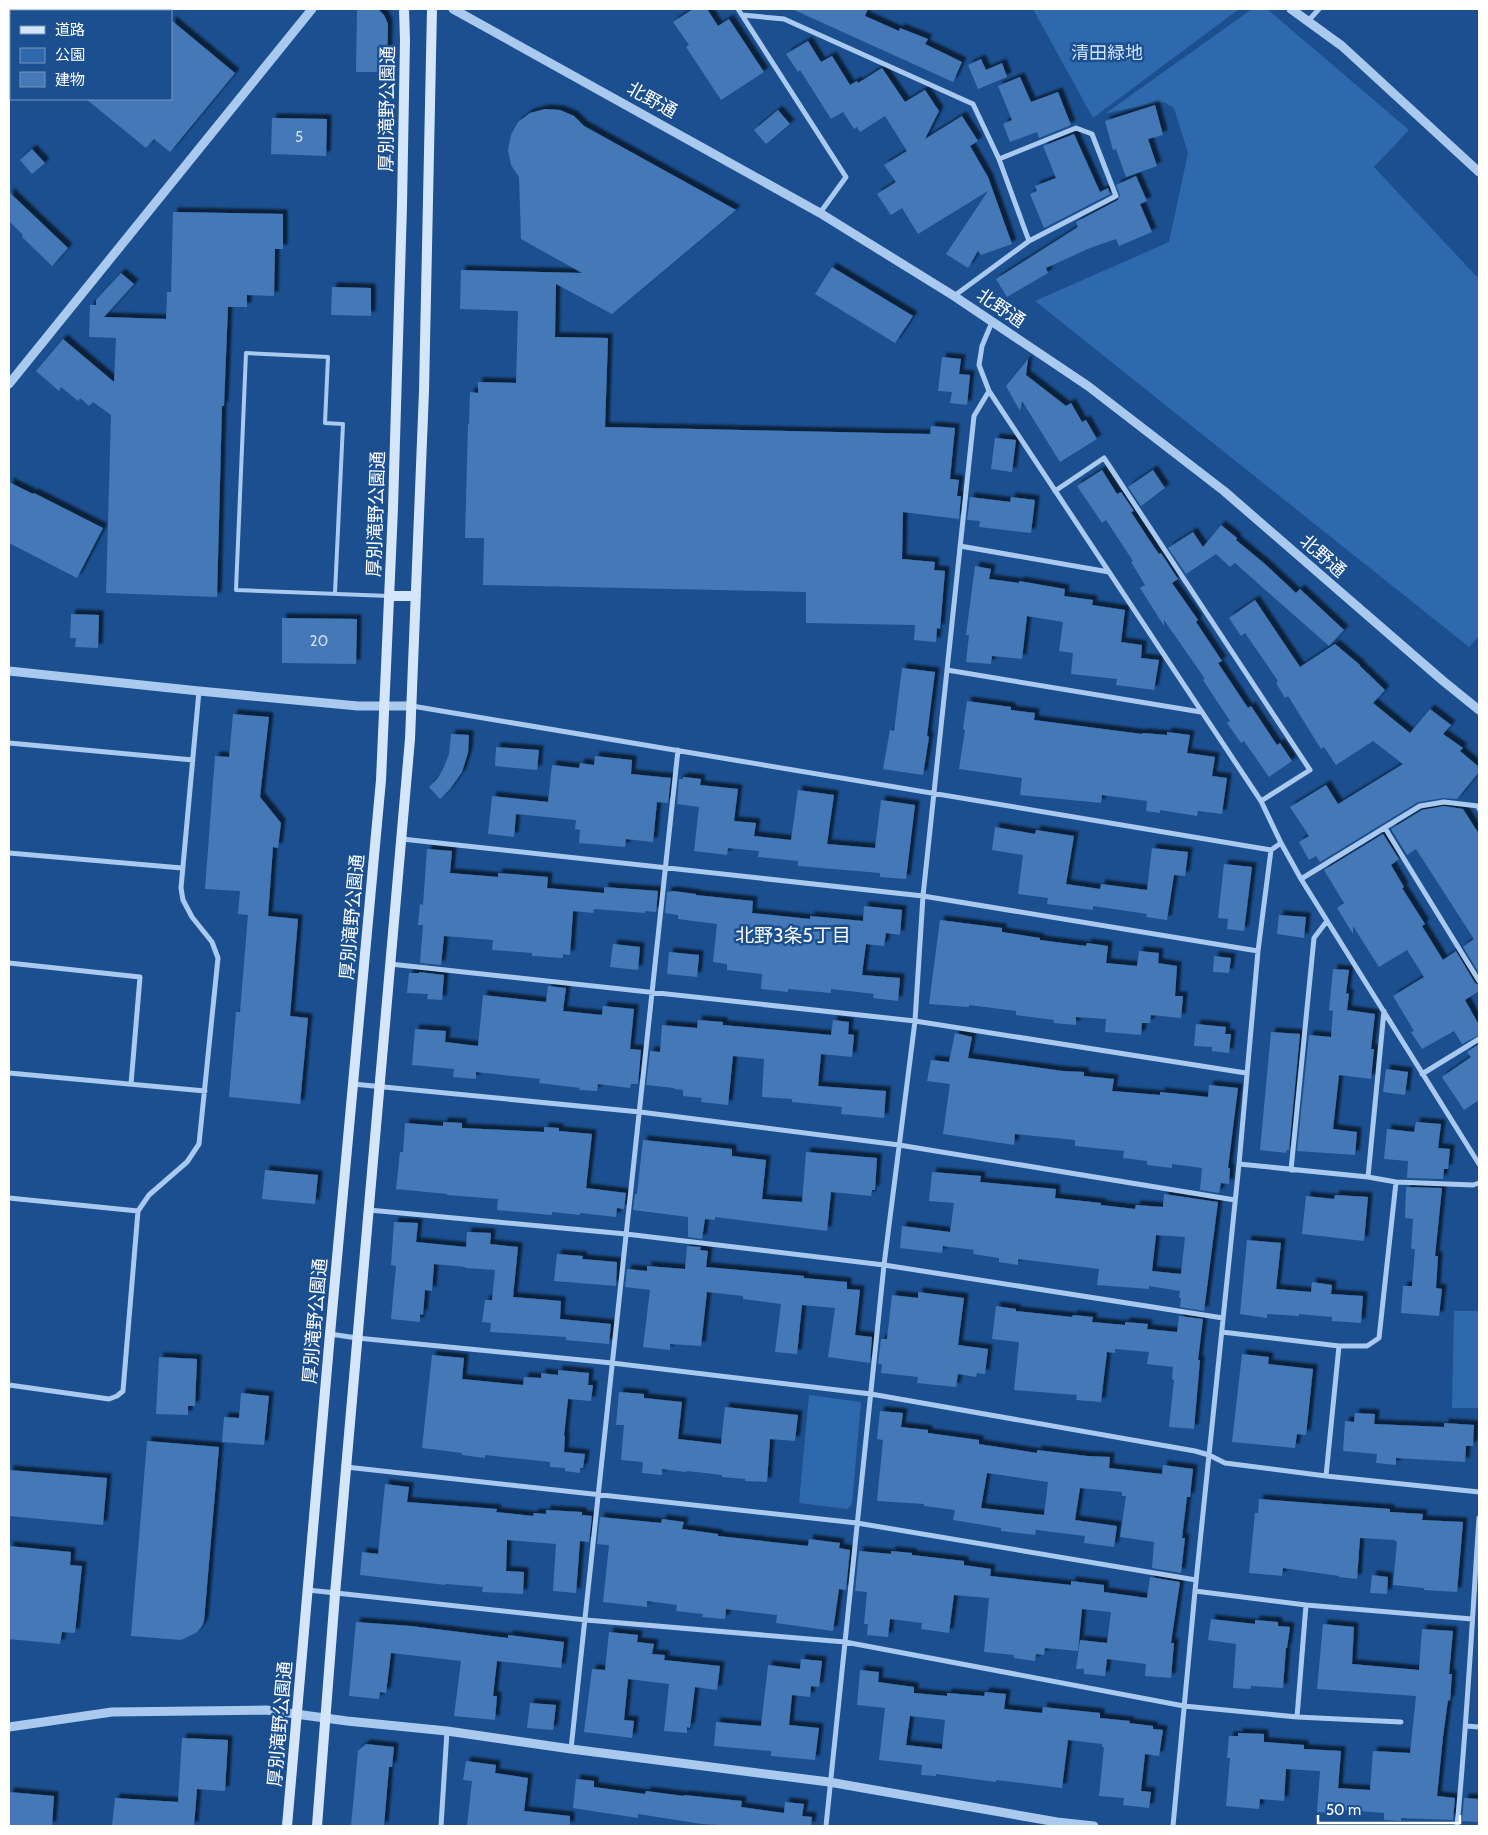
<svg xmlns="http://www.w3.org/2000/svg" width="1488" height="1835" font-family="Cabin,'Noto Sans JP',sans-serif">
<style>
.green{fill:#2e69ad}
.building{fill:#4478b7;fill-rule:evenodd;filter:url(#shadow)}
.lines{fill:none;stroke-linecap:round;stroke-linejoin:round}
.service{stroke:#a9c9ee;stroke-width:4}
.minor{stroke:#a9c9ee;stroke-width:5}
.tertiary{stroke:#a9c9ee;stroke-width:9}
.secondary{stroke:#d6e6fa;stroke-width:10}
.labels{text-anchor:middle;stroke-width:5;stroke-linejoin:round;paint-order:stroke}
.number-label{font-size:15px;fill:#d0dded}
.park-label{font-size:18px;fill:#cfe3fa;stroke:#1b4f8f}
.street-label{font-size:18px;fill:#fff;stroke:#1b4f8f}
.neighbourhood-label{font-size:19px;fill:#fff;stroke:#1b4f8f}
</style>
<defs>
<filter id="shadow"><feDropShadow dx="4.5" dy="-4.5" stdDeviation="1" flood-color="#0009"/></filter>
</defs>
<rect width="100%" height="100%" fill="#1b4f8f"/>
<path class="green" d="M1033,9H1239L1093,118Z
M1252,9H1267L1409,130L1374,167L1479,279V636L1469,647L1035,301L1169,242L1188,153L1174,108L1164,102L1106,113Z
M1454,1311H1479V1408H1452Z
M809,1395L861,1402L852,1504L847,1509L799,1503Z"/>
<path class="building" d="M357,9H378L384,15L388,24L387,72H356Z
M693,9H707L718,26L729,19L764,72L721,100L686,47L689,45L673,22Z
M792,9H868L865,16L899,31L900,28L928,39L925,44L962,62L953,82Z
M171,20L235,73L170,152L154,139L146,148L86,99H171Z
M808,41L821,62L832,56L850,85L857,81L858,83L882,68L905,102L925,90L939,111L925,139L962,116L978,141L970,146L988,177L1012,244L981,255L978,251L968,268L946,254L988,191L918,234L902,208L891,215L877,194L896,182L884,165L907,151L885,116L860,132L857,127L854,129L843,112L831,119L800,70L798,72L786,54Z
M981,59L986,70L1002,63L1007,77L978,89L968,65Z
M1020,77L1031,102L1058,92L1071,125L1039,138L1037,132L1010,142L1003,124L1012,120L998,86Z
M1155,105L1163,135L1148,139L1157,166L1126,177L1116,149L1113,150L1105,121Z
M545,109L560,110L574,116L584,126L736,210L612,314L556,284L555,337L608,338L605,427L930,434L931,426L955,428L950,479L959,480L957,496H961L959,519L903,512L902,559L935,562L934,570L945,571L940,629L937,628L936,642L914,640L915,625L806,623V592L483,585L484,538H465L468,424H469L470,392L478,393V382L516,383L518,311L460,309L461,270L582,273L521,239L519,177L511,165L508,150L511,135L518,122L530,113Z
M778,110L790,124L766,144L754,130Z
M272,118L327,119L326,156L271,154Z
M1074,134L1100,192L1108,188L1110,194L1044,228L1030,194L1037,191L1035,186L1056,178L1043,146Z
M32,149L45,163L32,174L20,160Z
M1136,176L1147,201L1140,204L1152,232L1119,246L1116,239L1090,248L1046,268L1048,273L1007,297L996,279L1078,227L1076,222L1118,200L1120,195L1116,185Z
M9,192L68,248L52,266L22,237L23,235L9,221Z
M173,212L283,214V249H275L274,296L247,295V307H228L224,406H222L217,597L106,593L111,415L93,402L89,406L80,398L78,401L61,387L59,391L36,371L63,339L114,382L116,338L89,337L90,305H96V300L121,273L134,284L104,317L166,319L167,292H171Z
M832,267L913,316L895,343L815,294Z
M332,287L371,288V316L331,315Z
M942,357L961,359L959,374L970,375L967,405L950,403L952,392L938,391Z
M1028,359L1026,375L1066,406L1071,403L1082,422L1086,420L1097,439L1060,462L1022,401L1020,411L1006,386Z
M995,438L1016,440L1012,472L991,469Z
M1102,470L1117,494L1121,492L1134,511L1131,512L1154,547L1159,554L1161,553L1178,579L1172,583L1198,620L1196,622L1222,661L1218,663L1248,708L1251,706L1277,745L1280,743L1292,761L1269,777L1244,741L1241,743L1227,723L1230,721L1203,680L1205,679L1164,620V626L1140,588L1145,585L1131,562L1133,561L1106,520L1102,523L1077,486Z
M1153,470L1165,488L1141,506L1128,487Z
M9,482L33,494L34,493L103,528L77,578L9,543Z
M970,497L1010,502L1011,497L1035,500L1031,533L979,527L980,521L967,520Z
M1221,525L1237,538L1236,540L1265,564L1296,593L1300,589L1344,630L1329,646L1235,563L1230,567L1216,554L1186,574L1168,548L1193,532L1203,547Z
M975,566L991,569L989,579L1019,583V581L1065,589L1064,596L1093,600L1092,605L1125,610L1121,642L1142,645L1141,658L1159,660L1154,690L1116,685L1117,679L1071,674L1073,653L1059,651L1063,622L1027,616L1022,659L992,656L991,664L966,662L969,635H966Z
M1255,600L1300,667L1335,644L1360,665V666L1385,690L1373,703L1410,733L1430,709L1451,725L1443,734L1463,748L1460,751L1479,767V772L1457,799L1444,798L1418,802L1320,862L1316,856L1309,860L1299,842L1309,836L1290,807L1326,785L1338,804L1403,764L1373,741L1336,765L1324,747L1321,749L1288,696L1285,698L1276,683L1278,681L1245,633L1241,636L1229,618Z
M71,614L99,615L98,648L75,647L76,638H70Z
M282,618L357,619L356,664L282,663Z
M902,668L935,672L927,736L929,737L923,775L883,769L890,730L894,731Z
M967,701L1011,707V710L1035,713L1034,720L1142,734L1143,733L1167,735V732L1190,735L1187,753L1215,757L1212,776L1227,778L1222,814L1198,811L1197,816L1160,810V813L1146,811L1147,801L1102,795L1101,803L1020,795L1022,778L959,769L965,730L963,729Z
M233,714L269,717L260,797L281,823L278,848L273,847L268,916L298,919L290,1016L308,1018L300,1104L229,1097L236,1012H240L248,915L238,914L240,891L205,889L215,756L229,757Z
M451,734L469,735L468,753L462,772L450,789L440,799L429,787L438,778L444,767L449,754Z
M496,747L539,750L537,770L495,766Z
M595,756L632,760L631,774L671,778L668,803L657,802L653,842L626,839L625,847L579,843L580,830L575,829L576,820L516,814L514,837L488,834L492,796L548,802L552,765L579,768L580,763L594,765Z
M683,777L701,779L700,785L738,789L734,821L756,823L754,836L791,840L798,790L834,795L827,844L875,848L881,800L915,805L906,879L880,877V873L798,866V861L758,857L759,851L728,848L727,855L694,851L699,807L677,804L679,779H683Z
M1444,806L1463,809L1479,834V973L1463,947L1474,939L1416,849L1407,855L1391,829L1422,810Z
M995,827L1035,834L1036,830L1074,836L1066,884L1100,889L1101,884L1147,890L1152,848L1188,852L1185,876L1174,875L1167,920L1146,917L1147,914L1093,906V910L1047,904L1048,898L1018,894L1023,855L992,850Z
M1383,834L1399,859L1391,865L1404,887L1402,888L1425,924L1422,926L1443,960L1456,951L1475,983L1479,985V991L1465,1000L1479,1025V1035L1462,1044L1454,1031L1422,1049L1411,1032L1414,1031L1393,996L1424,977L1407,950L1379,967L1353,926V934L1337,908L1344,903L1324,870Z
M427,849L452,851L450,873L498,877V873L548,877L547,888L604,893V887L658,891L656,912L645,911V913L594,909L593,913L573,911L570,955L563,954V958L532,956V953L492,950L493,940L444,936L441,965L420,963L423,925H418L420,904L423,905Z
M1224,864L1252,867L1244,931L1227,929L1228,919L1218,918Z
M673,891L696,894V895L753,901L752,913L810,919V916L863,921L864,906L902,910L900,935L886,933L884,946L866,944L862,975L900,978L898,1001L873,998L874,994L831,989V993L788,989V992L761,989L762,974L727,970V964L713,962L717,924L678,919V915L665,913L667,892Z
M1279,915L1306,917L1304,938L1277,934Z
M940,920L1002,928V932L1040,938V940L1086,946L1087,943L1108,946L1106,963L1137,966L1139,951L1159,953L1158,963L1177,966L1175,996H1183L1181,1018L1151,1015L1150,1023H1142L1141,1035L1105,1032L1106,1019L1076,1017V1025L1054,1023V1020L1016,1015V1011L969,1005V1007L929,1004Z
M613,944L640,947L638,970L610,967Z
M669,952L699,955L697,977L667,974Z
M1214,956L1231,958L1229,973L1213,972Z
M1333,969L1349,970L1346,993L1349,994L1347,1010L1375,1014L1371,1049H1374L1371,1079L1339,1075L1333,1129L1357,1132L1355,1155L1297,1151L1309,1035L1331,1037L1333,1011L1329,1010Z
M419,972L444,975L442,1000L427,999L428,994L407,993L409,973H419Z
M548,986L566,988L563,1011L602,1015L603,1006L634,1009L630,1049L641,1050L638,1084H631L630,1088L598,1084L597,1091L579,1090L580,1088L539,1083L540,1079L476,1072V1079L453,1077L454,1069L412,1065L415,1029L446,1031L445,1042L478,1046L483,995L546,1002Z
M698,1020L723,1022V1025L831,1035L833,1020L849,1022L848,1034L854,1035L852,1057L821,1054L818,1086L886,1091L884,1118L841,1114L842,1107L792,1102V1099L762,1097L764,1059L733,1056L728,1105L701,1102L702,1098L683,1096V1090L674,1089V1088L646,1085L650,1051L660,1052L662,1025L697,1028Z
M1196,1024L1226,1027L1225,1034H1231L1229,1053L1212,1051V1047L1194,1046Z
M1271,1032L1300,1034L1289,1150H1287L1286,1153L1260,1150Z
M955,1033L972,1037L968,1058L1063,1071L1084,1072V1076L1114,1079L1112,1091L1160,1095V1092L1208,1097L1209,1085L1238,1088L1228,1168H1230L1229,1184L1221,1183L1219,1193L1200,1190L1202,1168L1172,1164V1168L1147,1165V1161L1123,1158L1124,1151L1075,1146V1140L1015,1134L1014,1145L943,1134L950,1084L927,1081L931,1060L949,1062Z
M1479,1044V1100L1464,1110L1442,1077L1471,1057L1467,1052Z
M1386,1069L1408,1072L1405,1095L1383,1092Z
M443,1122L462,1123V1128L544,1132V1127L559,1128V1131L592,1134L586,1188L626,1193L624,1209L617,1208L616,1217L580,1213V1215L552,1212V1215L497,1210L498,1199L447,1195V1194L396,1189L400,1152H403L405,1123L443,1126Z
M1416,1122L1441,1124L1438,1148L1450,1149L1448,1169H1444L1443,1179L1407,1178L1408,1161L1384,1159L1387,1129L1414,1132Z
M643,1140L732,1149V1156L766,1160L762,1199L802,1202L806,1152L877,1158L875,1190H872L871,1196L831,1192L827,1231L715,1217V1220L705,1219L702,1239L688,1237V1217L633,1210L635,1194H637Z
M265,1170L318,1175L315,1204L262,1199Z
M932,1172L981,1176L980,1182L1056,1189L1055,1198L1101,1203V1205L1135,1209L1136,1205L1163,1207L1164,1194L1218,1202L1204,1311L1180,1307L1181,1298H1179L1180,1291L1149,1286V1289L1097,1285L1099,1269L1018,1259V1265L999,1262V1258L973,1254L974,1250L943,1246L942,1253L900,1248L902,1226L950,1232L954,1203L929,1201ZM1156,1235L1185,1237L1181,1274L1152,1271Z
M1406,1187L1442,1188L1435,1256H1438L1436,1288L1442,1289L1439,1316L1401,1313L1403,1286H1412L1415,1249H1411L1413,1219L1405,1218Z
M1335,1195L1368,1197L1364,1241L1302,1234L1306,1196L1334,1199Z
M394,1222L418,1223L416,1242L466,1247L467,1232L491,1233L490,1244L518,1247L513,1297L561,1301L560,1319L611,1324L609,1344L566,1340V1337L490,1332L491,1323L482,1322L485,1300H492L495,1270L465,1268V1267L434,1264L432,1291L425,1290L423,1315L420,1314V1322L391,1319L396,1266L391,1265Z
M1247,1240L1281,1243L1276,1289L1311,1292L1312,1282L1332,1285L1331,1294L1363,1296L1361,1323L1332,1321V1317L1299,1314V1316L1267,1314V1318L1240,1314Z
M687,1246L701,1247L700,1250L708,1251L706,1267L804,1276V1278L847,1282V1289L860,1290L855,1335L872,1337L870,1363L828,1357L835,1308L802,1305L797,1354L775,1352L781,1304L743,1299V1296L707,1292L701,1346L670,1344V1350L643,1347L650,1290L625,1287L627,1269L647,1271V1266L685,1269Z
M557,1254L583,1256L582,1259L617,1262L616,1286L554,1281Z
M918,1292L964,1298L958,1345L988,1349L985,1374L977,1373L976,1377L958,1374L956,1387L917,1383L918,1377L881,1373L882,1364H878L881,1339H887L892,1295L918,1298Z
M996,1306L1016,1309V1311L1072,1317L1073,1315L1093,1317L1092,1322L1125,1325V1322L1148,1324L1147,1329L1177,1332L1179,1316L1203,1319L1198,1360H1200L1194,1429L1169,1427L1174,1380L1172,1379L1173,1367L1147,1364L1149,1352L1115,1349V1353L1107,1352L1101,1402L1076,1400L1077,1395L1014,1390L1019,1342L992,1339Z
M1242,1354L1269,1357L1268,1364L1313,1369L1306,1435L1297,1434L1295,1448L1232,1442Z
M432,1355L464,1358L462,1379L523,1385L524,1377L541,1378V1373L558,1375V1370L589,1373L588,1385H593L591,1401L568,1399L564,1436H565L564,1452L585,1454L583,1468H580V1473L565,1471V1468L550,1467V1462L485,1455V1458L462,1455V1453L422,1448Z
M159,1357L197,1359L195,1406H188V1415L156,1414Z
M619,1392L644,1394V1398L682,1402L678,1439L721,1444L725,1407L798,1415L795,1441L770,1439L767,1482L745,1481V1479L722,1477V1475L687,1471L686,1472L662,1469V1475L642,1473L643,1462L621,1460L624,1425H616Z
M241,1393L269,1396L264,1445L222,1442L224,1417L239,1418Z
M880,1411L903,1413L901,1427L928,1430V1433L979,1440V1444L1037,1453V1450L1087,1456L1110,1457L1109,1468L1162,1474L1163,1465L1193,1469L1190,1497H1187L1182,1538H1185L1181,1573L1152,1568L1154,1542L1120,1537L1126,1496H1122V1492L1080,1488L1075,1520L1117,1526L1114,1547L1084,1543L1085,1536L1036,1530L1035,1535L1001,1531V1528L953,1520L955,1510L924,1506V1504L877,1501L883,1440L877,1439ZM987,1473L1048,1482L1044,1515L981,1508Z
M1355,1413L1375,1414L1374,1424L1444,1427V1423L1474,1425L1473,1446H1466L1465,1462L1396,1458V1465L1376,1463L1377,1454L1343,1451L1345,1421L1354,1422Z
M147,1441L219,1447L204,1621L202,1626L196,1633L181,1640L131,1636Z
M9,1470L107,1478L103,1525L9,1516Z
M385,1484L409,1487L407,1502L497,1509L496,1512L533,1516L534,1513L546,1514V1510L582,1512V1515L592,1516L589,1542L580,1541L576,1593L553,1591L556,1544L507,1540L506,1571L524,1572L523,1594L482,1592L483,1587L446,1584L445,1585L360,1575L362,1552L378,1554Z
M1259,1499L1390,1509V1512L1423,1514L1422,1520L1463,1522L1457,1592L1424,1590V1588L1393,1585L1397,1542L1394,1540L1360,1538L1357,1579L1339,1577V1576L1283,1568L1282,1576L1249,1573L1255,1513H1258Z
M600,1517L661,1523L662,1519L684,1522L682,1529L718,1534V1536L808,1546L809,1539L840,1543L839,1548L850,1550L846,1590L839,1589L833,1631L776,1623L777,1615L726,1609L725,1619L702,1617L703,1614L676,1611L677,1605L647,1601V1607L603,1602L609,1545L597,1544Z
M9,1546L71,1552L70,1565L82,1566L75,1633L62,1632L60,1644L9,1639Z
M859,1551L891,1554V1551L912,1553V1555L964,1561V1565L991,1569L990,1576L1071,1585V1581L1104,1585V1592L1147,1598L1150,1577L1180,1582L1171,1643H1174L1171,1678L1145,1676L1146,1664L1107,1659L1105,1676L1084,1674V1669H1076L1080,1640L1107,1643L1111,1612L1082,1609L1078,1651L1045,1648L1044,1655L1036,1654L1035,1661L1014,1658V1655L984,1652L989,1598L954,1595L949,1633L921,1629L922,1623L890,1619L888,1637L867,1635L868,1624H864L867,1592L855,1591Z
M1372,1575L1388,1577L1387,1594L1370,1593Z
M1211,1619L1255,1624V1620L1278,1622V1626L1290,1627L1287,1648H1286L1283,1688L1251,1686V1689L1233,1688L1236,1644L1208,1640Z
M356,1622L411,1626L508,1638V1635L564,1642L561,1668L497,1661L493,1696H497L495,1720L454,1716L461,1661L391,1653L386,1693L380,1692L379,1699L349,1696Z
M1323,1624L1354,1627L1352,1664L1419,1670L1422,1629L1453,1631L1449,1674H1452L1450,1701L1448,1700L1443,1737L1437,1796L1455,1798L1453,1820L1401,1818V1821L1384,1820V1813L1344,1810V1814L1317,1812L1320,1771L1286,1769L1284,1801L1260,1799L1259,1809L1226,1806L1230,1758H1227L1229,1736H1238V1733L1264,1734V1742L1304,1745V1749L1341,1751L1338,1788L1370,1790L1373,1751L1410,1753L1416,1696L1317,1689Z
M609,1632L638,1635L637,1642L654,1644L652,1654L665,1655L664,1660L720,1666L717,1690L695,1687L690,1728L687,1727V1733L664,1731L669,1684L628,1679L624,1720L634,1721L632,1738L584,1732L592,1669L605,1670Z
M801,1659L822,1661L819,1687L811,1686L810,1697L792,1695L789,1725L819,1728L815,1760L771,1756V1751L714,1746L716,1722L761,1726L768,1665L800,1669Z
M860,1670L879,1672L878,1682L914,1687V1693L947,1696V1693L984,1696L985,1692L1006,1694L1004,1709L1042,1713L1043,1707L1100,1713V1718L1130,1721L1129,1723L1153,1726V1729L1163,1730L1159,1756L1145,1754L1141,1791L1151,1792L1149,1808L1123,1805L1124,1798L1099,1796L1104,1747H1102V1744L1068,1740L1062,1788L996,1780V1782L936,1774V1776L921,1775L922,1765L879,1760L885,1708L857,1705ZM910,1716L945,1720L942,1749L906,1745Z
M530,1703L556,1705L553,1730L527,1728Z
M182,1738L228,1740L225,1791L197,1789L194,1826H112L115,1798L178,1802Z
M366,1744L394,1747L392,1767H389L384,1826H351L358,1751Z
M466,1761L496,1765L495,1773L528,1778L524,1811L570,1816V1826H467L472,1781L463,1780Z
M576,1779L594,1781V1787L645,1794L646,1791L684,1796V1795L742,1801L741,1807L784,1813L785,1802L804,1804L802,1816L812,1817L811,1826H734L702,1824L638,1814V1818L573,1808Z
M9,1792L54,1796L52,1826H9Z
M1464,1798L1479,1799V1822L1462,1821Z"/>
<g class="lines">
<path class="service" d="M335,593L343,424L325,423L328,357L246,353L236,590L389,596"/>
<path class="minor" d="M738,9L846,177L820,213
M742,15L784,19L973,104L999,159L1029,241L954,296
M1308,21L1319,9
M999,159L1076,128L1092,134L1116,196L1029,241
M992,322L982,346L979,365L989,391L1261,801L1281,843L1301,879L1479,1164
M1055,491L1104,458L1310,770L1261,801
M960,546L1109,572
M947,670L1201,712
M412,706L1271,850
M9,743L193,760
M1385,828L1479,981
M402,839L923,896L1258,951
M9,853L182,868
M1301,879L1420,806L1444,802L1478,806L1479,809
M9,963L140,977L131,1084
M390,964L915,1021L1246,1073
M9,1073L205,1091
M1422,1074L1479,1039
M353,1084L640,1112L899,1145L1235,1200
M1239,1164L1368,1177L1396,1182L1473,1185L1479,1183
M1291,1170L1314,938L1327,921
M1368,1177L1384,1011
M9,1198L138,1211
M369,1210L626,1234L884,1265L1223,1318
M1222,1332L1339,1346H1367L1379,1338L1396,1182
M330,1334L357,1338L612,1363L871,1394L1195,1451L1209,1455L1225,1463L1326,1476L1479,1492
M9,1385L109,1399L117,1396L123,1391L138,1211L149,1195L187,1162L199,1144L218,958L212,942L192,917L183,900L181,888L199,691
M346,1467L857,1523L1196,1580
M1326,1476L1339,1346
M308,1590L586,1620L845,1642L1184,1706L1297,1717L1401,1722
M1195,1591L1306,1605L1472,1619
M1297,1717L1306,1605
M1466,1726L1479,1727
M571,1749L678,750
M441,1826L447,1731
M826,1826L884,1265L915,1021L923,896L974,416L989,391
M1173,1826L1195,1591L1239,1164L1258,951L1271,850L1281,843
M1457,1826C1467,1724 1472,1621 1479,1518"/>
<path class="tertiary" d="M453,9L820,213L954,296L1088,386L1224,491L1442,680L1479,710
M1291,9L1342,46L1479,172
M9,384L312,9
M9,671L199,691L358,706H412
M9,1727L112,1712L266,1710L347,1721L447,1731L571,1749L829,1782L1057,1822L1094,1826"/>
<path class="secondary" d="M389,596H416
M287,1826L330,1334L381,780L393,508L402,205L405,40L404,9
M317,1826L335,1594L410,739L424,391L432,9"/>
</g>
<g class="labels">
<g class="number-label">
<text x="299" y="142">5</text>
<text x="319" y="646">20</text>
</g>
<g class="park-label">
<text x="1107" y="59">清田緑地</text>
</g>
<g class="street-label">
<text transform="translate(652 100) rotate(29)" y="6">北野通</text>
<text transform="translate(387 109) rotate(-89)" y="6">厚別滝野公園通</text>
<text transform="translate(1001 308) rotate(34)" y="6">北野通</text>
<text transform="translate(376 514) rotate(-88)" y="6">厚別滝野公園通</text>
<text transform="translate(1323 556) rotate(41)" y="6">北野通</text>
<text transform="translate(352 917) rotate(-85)" y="6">厚別滝野公園通</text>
<text transform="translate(315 1321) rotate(-85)" y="6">厚別滝野公園通</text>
<text transform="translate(280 1724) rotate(-85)" y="6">厚別滝野公園通</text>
</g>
<g class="neighbourhood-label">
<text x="793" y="942">北野3条5丁目</text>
</g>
</g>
<rect width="1488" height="1835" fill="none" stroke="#ffffff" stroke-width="20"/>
<rect x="10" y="10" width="162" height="90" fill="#1b4f8f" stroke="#7695bc"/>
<rect x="20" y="26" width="25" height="8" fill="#d6e6fa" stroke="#7695bc"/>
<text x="55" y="35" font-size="15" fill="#ffffff">道路</text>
<rect x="20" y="48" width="25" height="15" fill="#2e69ad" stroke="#7695bc"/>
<text x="55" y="60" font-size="15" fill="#ffffff">公園</text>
<rect x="20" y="72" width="25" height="15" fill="#4478b7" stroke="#7695bc"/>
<text x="55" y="85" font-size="15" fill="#ffffff">建物</text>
<path d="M1318 1815v8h142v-8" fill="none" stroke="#ffffff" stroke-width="2.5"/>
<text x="1326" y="1815" font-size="15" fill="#ffffff" stroke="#1b4f8f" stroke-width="4" paint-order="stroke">50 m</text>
</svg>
